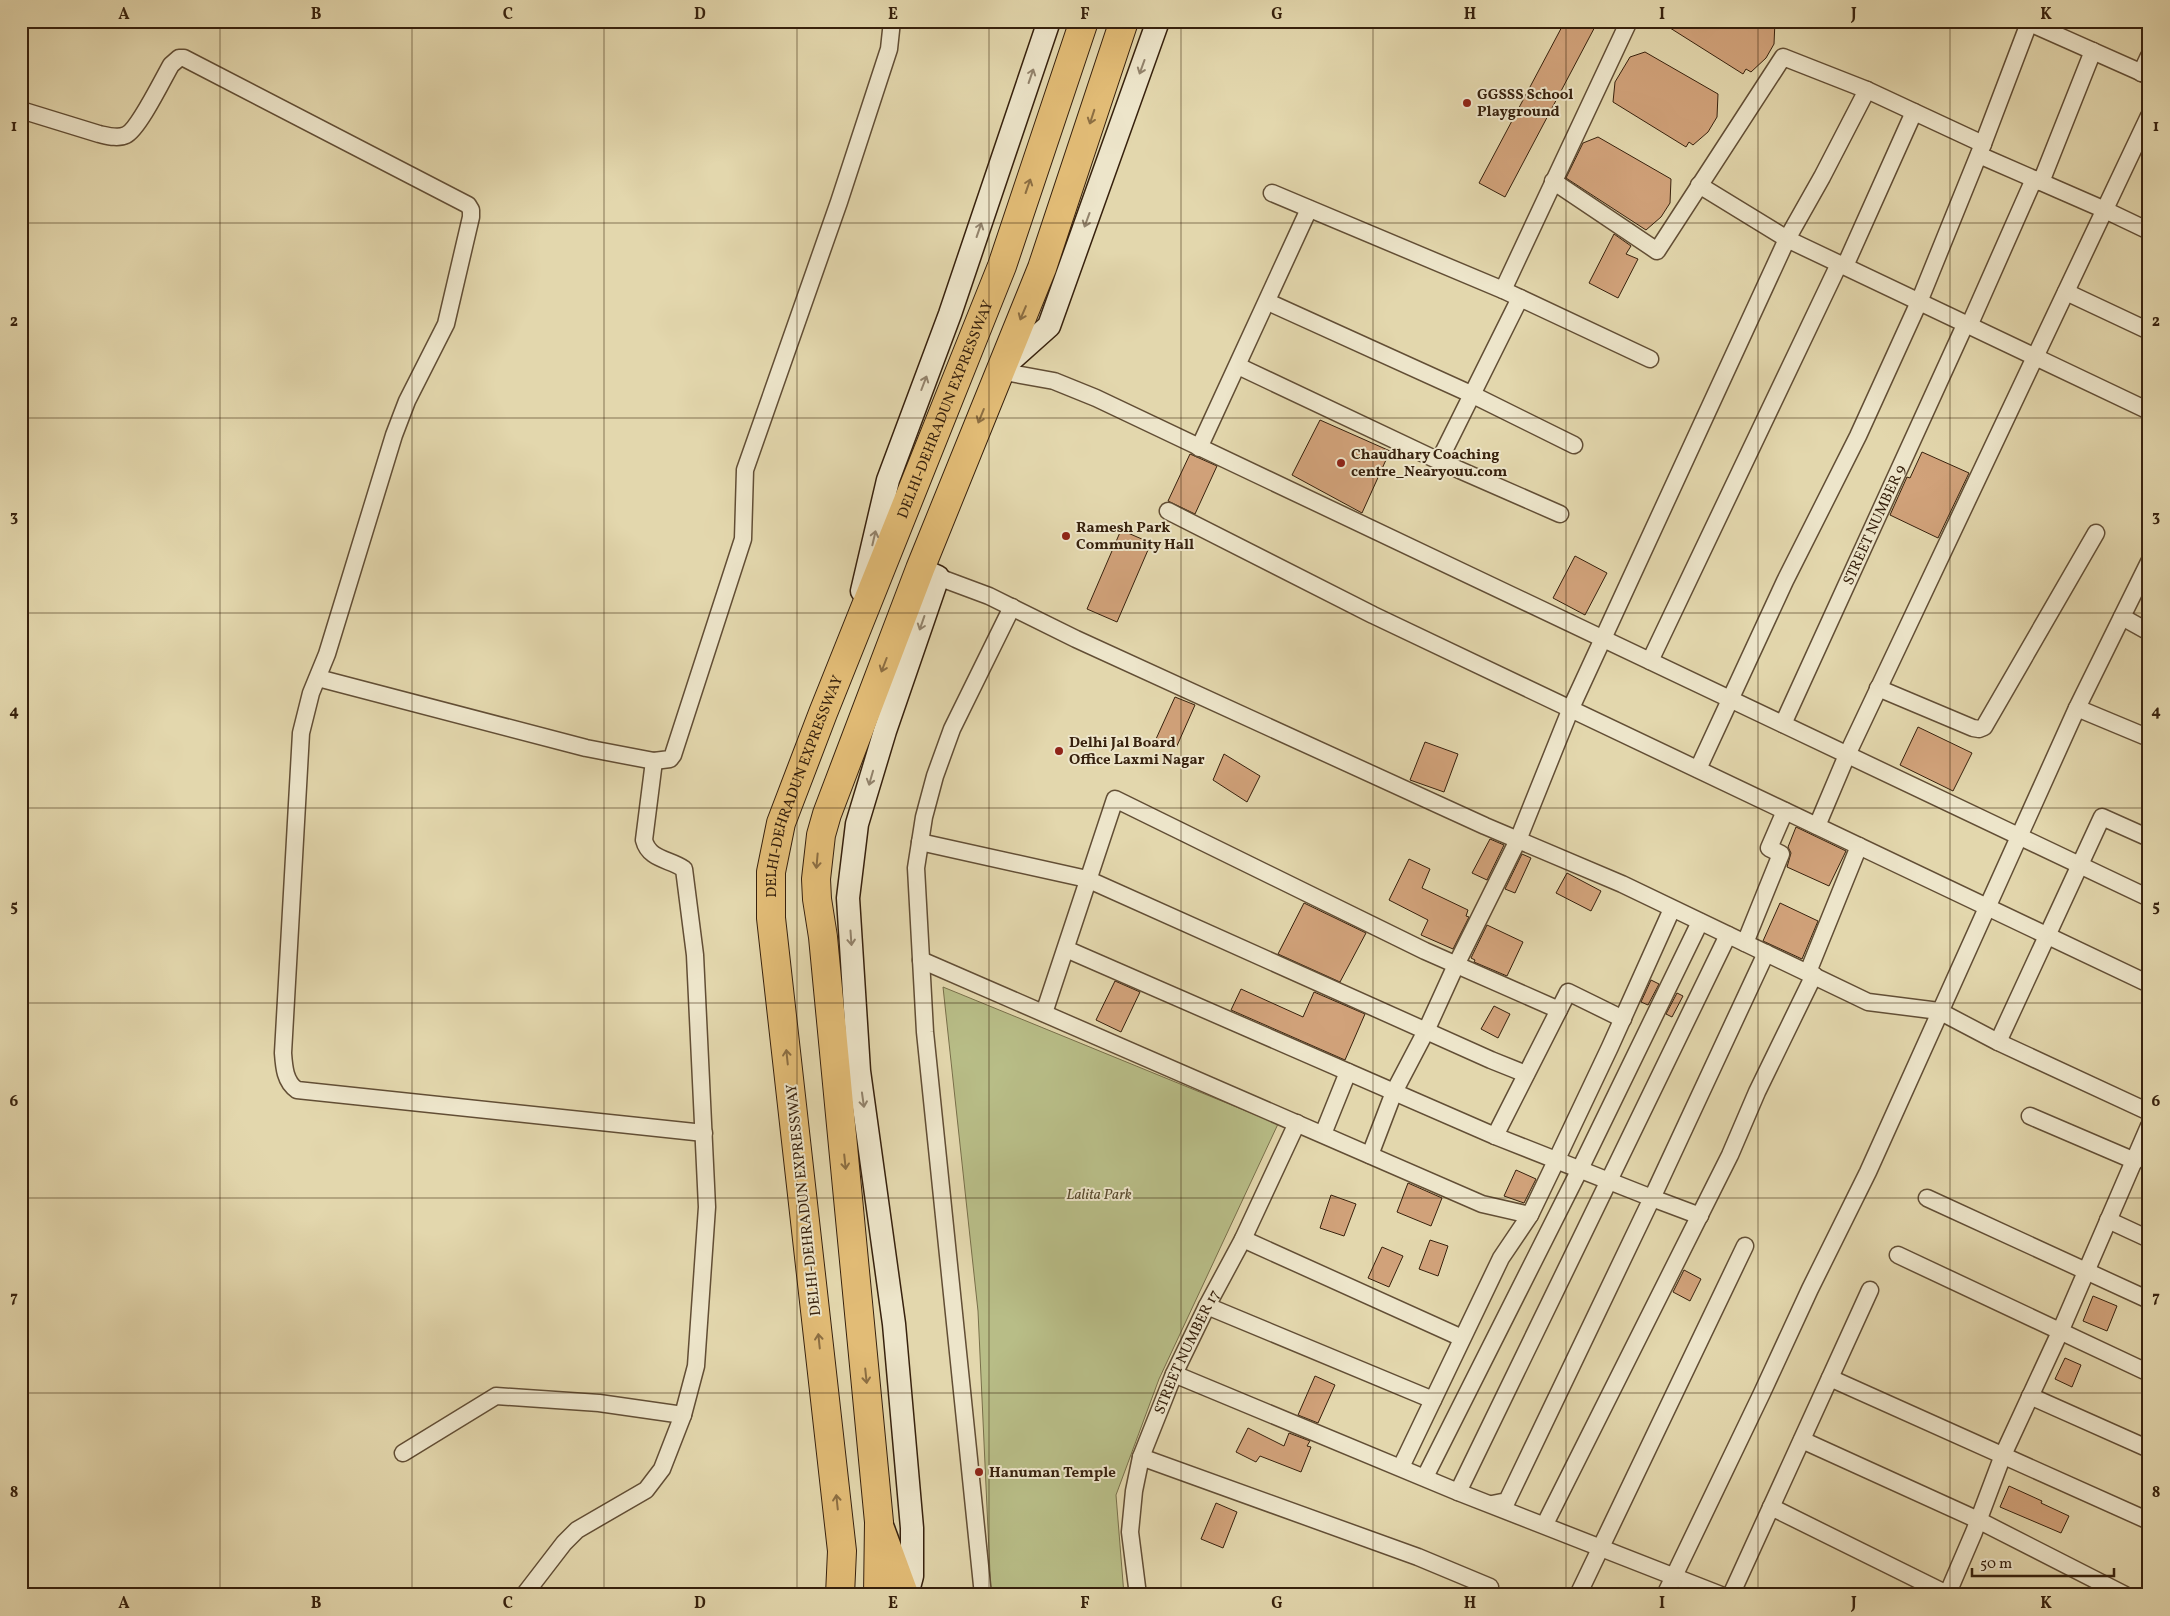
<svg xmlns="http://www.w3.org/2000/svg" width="2170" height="1616" font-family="Vollkorn,serif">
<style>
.green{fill:#b8bd87;stroke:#786f4a}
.building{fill:#d1a27a;stroke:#37210d}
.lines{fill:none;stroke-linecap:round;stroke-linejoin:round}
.street-casing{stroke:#624e35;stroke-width:19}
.secondary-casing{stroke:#37210d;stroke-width:25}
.primary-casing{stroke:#37210d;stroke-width:28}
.highway-casing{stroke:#37210d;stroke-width:30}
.street{stroke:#ede5ca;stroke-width:16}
.secondary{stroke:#ede5ca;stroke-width:22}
.primary{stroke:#e2bc76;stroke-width:25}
.highway{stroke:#e2bc76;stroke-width:28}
.oneway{stroke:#92836c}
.oneway2{stroke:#8c6e42}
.grid{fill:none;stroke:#37210d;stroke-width:1;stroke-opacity:0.55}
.poi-dot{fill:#8f2418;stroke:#ede5ca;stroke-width:2}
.labels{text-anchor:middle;stroke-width:4;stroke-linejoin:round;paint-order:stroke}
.poi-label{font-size:15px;font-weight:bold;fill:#37210d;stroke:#ede5ca;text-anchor:start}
.street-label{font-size:15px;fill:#37210d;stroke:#ede5ca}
.park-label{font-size:15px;font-style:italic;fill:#57482c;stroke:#ede5ca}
.neatline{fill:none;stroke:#37210d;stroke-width:2}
.grid-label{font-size:16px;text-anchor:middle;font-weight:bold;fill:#37210d}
</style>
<rect width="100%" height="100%" fill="#e3d7ad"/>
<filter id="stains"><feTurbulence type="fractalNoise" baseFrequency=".004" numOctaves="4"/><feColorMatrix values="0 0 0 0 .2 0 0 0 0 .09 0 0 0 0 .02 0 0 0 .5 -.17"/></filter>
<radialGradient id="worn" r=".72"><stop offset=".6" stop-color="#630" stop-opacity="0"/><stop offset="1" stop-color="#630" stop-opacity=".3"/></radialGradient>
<path class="green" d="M943,987L1278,1124L1159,1379L1116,1495L1124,1595H991L978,1311Z"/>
<path class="building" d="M1565,21H1598L1505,197L1479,183Z
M1659,21H1775L1774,44L1766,58L1751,72L1746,69L1743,74Z
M1645,52L1718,94L1717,117L1708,132L1693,145L1689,142L1686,147L1613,102L1615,82L1630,57Z
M1598,137L1671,179L1670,203L1661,217L1646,230L1566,178L1583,143Z
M1614,234L1631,246L1626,254L1638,259L1618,298L1589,283Z
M1320,420L1390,451L1362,513L1292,475Z
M1922,452L1969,473L1938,538L1890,515L1907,477L1910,478Z
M1190,454L1217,466L1195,514L1168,501Z
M1121,530L1151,543L1117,622L1087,609Z
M1575,556L1607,573L1585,615L1553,598Z
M1175,697L1195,705L1176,748L1156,739Z
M1918,727L1972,753L1953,791L1900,765Z
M1425,742L1458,754L1444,792L1410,780Z
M1224,754L1260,776L1247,802L1213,780Z
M1796,827L1846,851L1829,886L1787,867L1791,853L1788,847Z
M1490,839L1504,845L1487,880L1472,873Z
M1522,854L1531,858L1515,893L1505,889Z
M1409,859L1430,869L1422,888L1468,910L1466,916L1469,917L1453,949L1421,935L1428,920L1389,900Z
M1567,873L1601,891L1591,911L1556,893Z
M1304,903L1366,933L1340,982L1278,954Z
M1780,903L1818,921L1802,959L1763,941Z
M1487,925L1523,942L1507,976L1474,962L1475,960L1471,958Z
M1651,980L1659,984L1648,1005L1641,1002Z
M1115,981L1140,992L1121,1032L1096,1020Z
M1241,989L1303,1017L1314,992L1365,1014L1345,1060L1231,1010Z
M1677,993L1683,996L1672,1017L1666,1014Z
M1494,1006L1510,1014L1498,1038L1481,1029Z
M1516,1170L1536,1179L1524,1203L1504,1196Z
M1408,1183L1442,1198L1431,1226L1397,1212Z
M1331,1195L1356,1204L1344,1236L1320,1228Z
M1430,1240L1448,1246L1438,1276L1419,1269Z
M1382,1247L1403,1256L1389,1287L1368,1278Z
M1684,1270L1701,1279L1690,1301L1673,1292Z
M2093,1296L2117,1306L2107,1331L2083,1321Z
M2065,1358L2081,1365L2072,1387L2055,1379Z
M1315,1376L1335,1385L1318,1423L1298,1415Z
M1248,1428L1284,1446L1289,1433L1310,1441L1307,1446L1311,1447L1301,1472L1260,1456L1256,1462L1236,1452Z
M2009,1486L2042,1501L2041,1503L2069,1516L2061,1533L2000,1507Z
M1216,1503L1237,1512L1223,1548L1201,1539Z"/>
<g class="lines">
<defs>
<g id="street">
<path d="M2025,21L2149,76"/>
<path d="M2141,73L2149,56"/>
<path d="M21,110L99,134C108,136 118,139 126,135C138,130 163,79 171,65L179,58H184L468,205L471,210V217L446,324L407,401L394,435L327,654L311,693L301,733L283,1053C284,1067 285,1082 297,1090L704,1133"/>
<path d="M1979,155L2105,210L2149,231"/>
<path d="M1553,181L1657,251L1783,57L1867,90L1983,144"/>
<path d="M2041,182L2093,51"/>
<path d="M1699,185L1787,239L2149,411"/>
<path d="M1272,193L1503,290L1650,359"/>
<path d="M1845,266L1914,112"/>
<path d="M1503,290L1629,21"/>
<path d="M2066,292L2149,331"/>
<path d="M1268,302L1473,395L1574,445"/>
<path d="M1969,326L2034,179"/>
<path d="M1238,366L1439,461L1560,514"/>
<path d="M999,371L1054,381L1096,398L2149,898"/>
<path d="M1199,448L1309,209"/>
<path d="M1439,461L1520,298"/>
<path d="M1168,511L1373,615L2149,984"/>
<path d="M938,577L989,596L1076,639L1485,826L1622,884L1868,1002L1939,1011L1998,1042L2149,1112"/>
<path d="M2122,617L2149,632"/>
<path d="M1650,661L1839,264"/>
<path d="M318,678L586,748L654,761L670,759L673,755L743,539L745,470L839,202L889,49L892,21"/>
<path d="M1878,688L1973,728L1979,729L1984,727L2096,533"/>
<path d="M2077,708L2149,738"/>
<path id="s1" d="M1783,724L1965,325"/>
<path d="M1698,769L1785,581L1858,436L1919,302L1983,144L2029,23"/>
<path d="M1817,826L1847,755L2149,116"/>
<path d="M920,842L1087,879L1491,1060L1526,1074"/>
<path d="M1745,943L1781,854L1769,848L1785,811"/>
<path d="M1066,949L1495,1136L1652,1198L1507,1501L1492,1504"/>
<path d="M921,960L1482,1204L1530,1215"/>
<path d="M1808,972L1859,846"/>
<path d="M1044,1013L1115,799L1425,951L1559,1010"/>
<path d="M1998,1042L2102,817L2149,838"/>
<path d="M2030,1116L2135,1161"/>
<path d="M1323,1134L1348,1072"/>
<path d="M1495,1136L1568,992L1623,1019"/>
<path d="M1370,1155L1394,1092L1426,1031L1456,965L1518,840L1571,708L1787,239L1822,177L1867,90"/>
<path d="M1927,1198L2149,1300"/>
<path d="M1700,1216L1652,1198L1766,953"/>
<path d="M2108,1220L2149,1239"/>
<path d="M1243,1239L1462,1338"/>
<path d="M1898,1255L2149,1373"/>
<path d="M1207,1306L1433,1400"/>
<path d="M1174,1374L1458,1492L1721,1595"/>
<path d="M1830,1378L2149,1521"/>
<path d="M2030,1396L2149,1449"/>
<path d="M1802,1440L1978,1520L2125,1595"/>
<path d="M403,1453L496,1396L599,1403L683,1415"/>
<path d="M1141,1457L1418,1557L1490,1587"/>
<path d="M1401,1467L1501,1258L1530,1215L1556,1161L1610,1047L1672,909"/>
<path d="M1425,1477L1580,1169L1700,922"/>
<path d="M1458,1492L1728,935"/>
<path d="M1771,1507L1949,1595"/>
<path d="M1545,1524L1730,1155L1757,1092L1814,975"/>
<path d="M524,1595L564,1543L577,1530L646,1490L662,1469L683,1415L696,1366L707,1207L695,955L684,869C670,859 649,860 644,840L654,761"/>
<path d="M983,1595L925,1032L916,868L924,817L935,776L952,729L1012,607"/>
<path id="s2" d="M1138,1595L1130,1532L1134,1491L1141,1457L1174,1374L1207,1306L1243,1239L1297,1123"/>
<path d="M1578,1595L1745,1246"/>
<path d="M1665,1595L1762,1393L1810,1289L1868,1172L2077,708L2149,562"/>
<path d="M1731,1595L1870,1290"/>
<path d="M1947,1595L1974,1532L2003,1455L2060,1332L2149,1126"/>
</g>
<path id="secondary" d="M1002,368L1049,326L1158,21
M862,591L888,480L950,314L1049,21
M907,1595L912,1576V1528L894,1324L859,1071L848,898L857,824L885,731L938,577L920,569"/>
<path id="primary" d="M881,1527L906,1595"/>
<g id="highway">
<path id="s3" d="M840,1595L842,1551L771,918V872L781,823L823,713L1002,266L1084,21"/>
<path d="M878,1595L879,1522L823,937L817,899L816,879L821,835L827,814L920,569L1042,268L1124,21"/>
</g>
</defs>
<use href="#street" class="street-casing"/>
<use href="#secondary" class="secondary-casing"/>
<use href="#primary" class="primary-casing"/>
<use href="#highway" class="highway-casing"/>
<use href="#street" class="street"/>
<use href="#secondary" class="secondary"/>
<use href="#primary" class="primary"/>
<use href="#highway" class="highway"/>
</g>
<defs><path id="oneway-shaft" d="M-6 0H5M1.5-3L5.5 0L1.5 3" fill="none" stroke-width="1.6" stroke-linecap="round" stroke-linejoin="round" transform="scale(1.25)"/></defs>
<g class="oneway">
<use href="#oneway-shaft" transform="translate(1142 67) rotate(110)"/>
<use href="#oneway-shaft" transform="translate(1031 76) rotate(-71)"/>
<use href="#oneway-shaft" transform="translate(1087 220) rotate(110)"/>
<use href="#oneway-shaft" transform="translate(979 230) rotate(-71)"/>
<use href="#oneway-shaft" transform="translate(924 383) rotate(-69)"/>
<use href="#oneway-shaft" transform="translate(874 538) rotate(-77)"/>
<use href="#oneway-shaft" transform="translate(922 623) rotate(109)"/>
<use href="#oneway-shaft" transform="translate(871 778) rotate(106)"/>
<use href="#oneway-shaft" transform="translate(851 938) rotate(86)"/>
<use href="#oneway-shaft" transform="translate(863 1100) rotate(82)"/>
</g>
<g class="oneway2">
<use href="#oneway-shaft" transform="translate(1092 117) rotate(108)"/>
<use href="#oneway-shaft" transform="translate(1028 186) rotate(-71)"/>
<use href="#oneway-shaft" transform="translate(1023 313) rotate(113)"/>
<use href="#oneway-shaft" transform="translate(981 416) rotate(112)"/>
<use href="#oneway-shaft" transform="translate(884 665) rotate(111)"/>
<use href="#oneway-shaft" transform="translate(817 861) rotate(95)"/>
<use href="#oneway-shaft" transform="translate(787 1057) rotate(-96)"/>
<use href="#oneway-shaft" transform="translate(845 1162) rotate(84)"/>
<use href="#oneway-shaft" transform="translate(819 1341) rotate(-96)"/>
<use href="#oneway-shaft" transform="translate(866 1376) rotate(84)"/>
<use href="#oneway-shaft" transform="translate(837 1502) rotate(-96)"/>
</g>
<path class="grid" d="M220,21V1595M412,21V1595M604,21V1595M797,21V1595M989,21V1595M1181,21V1595M1373,21V1595M1566,21V1595M1758,21V1595M1950,21V1595M21,223H2149M21,418H2149M21,613H2149M21,808H2149M21,1003H2149M21,1198H2149M21,1393H2149"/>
<g class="poi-dot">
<circle cx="1467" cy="103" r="5"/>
<circle cx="1341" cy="463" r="5"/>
<circle cx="1066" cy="536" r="5"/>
<circle cx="1059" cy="751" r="5"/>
<circle cx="979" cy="1472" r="5"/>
</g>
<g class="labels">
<g class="poi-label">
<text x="1477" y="99">GGSSS School<tspan x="1477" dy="17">Playground</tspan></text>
<text x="1351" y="459">Chaudhary Coaching<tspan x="1351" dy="17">centre_Nearyouu.com</tspan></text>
<text x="1076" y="532">Ramesh Park<tspan x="1076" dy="17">Community Hall</tspan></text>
<text x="1069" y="747">Delhi Jal Board<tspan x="1069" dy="17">Office Laxmi Nagar</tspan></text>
<text x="989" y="1477">Hanuman Temple</text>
</g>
<g class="street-label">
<text dy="5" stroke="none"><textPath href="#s3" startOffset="1222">DELHI-DEHRADUN EXPRESSWAY</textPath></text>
<text dy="5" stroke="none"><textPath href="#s1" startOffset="219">STREET NUMBER 9</textPath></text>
<text dy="5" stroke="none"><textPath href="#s3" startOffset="818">DELHI-DEHRADUN EXPRESSWAY</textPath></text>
<text transform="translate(803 1200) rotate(-96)" y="5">DELHI-DEHRADUN EXPRESSWAY</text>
<text dy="5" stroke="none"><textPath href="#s2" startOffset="254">STREET NUMBER 17</textPath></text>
</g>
<g class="park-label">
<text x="1099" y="1199">Lalita Park</text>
</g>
</g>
<rect width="2170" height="1616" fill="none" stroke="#e3d7ad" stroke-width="55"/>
<path d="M1972 1568v8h142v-8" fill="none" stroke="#37210d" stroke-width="2.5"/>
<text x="1980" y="1568" font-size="15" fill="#37210d" stroke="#ede5ca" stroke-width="4" paint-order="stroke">50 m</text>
<rect x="28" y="28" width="2114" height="1560" class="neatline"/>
<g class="grid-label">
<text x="124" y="19">A</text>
<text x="316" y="19">B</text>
<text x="508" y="19">C</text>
<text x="700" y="19">D</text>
<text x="893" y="19">E</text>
<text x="1085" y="19">F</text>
<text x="1277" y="19">G</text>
<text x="1470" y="19">H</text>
<text x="1662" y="19">I</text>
<text x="1854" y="19">J</text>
<text x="2046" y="19">K</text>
<text x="14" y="131">1</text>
<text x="2156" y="131">1</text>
<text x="14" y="326">2</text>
<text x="2156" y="326">2</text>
<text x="14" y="521">3</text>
<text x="2156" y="521">3</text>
<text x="14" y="716">4</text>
<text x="2156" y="716">4</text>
<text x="14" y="911">5</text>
<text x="2156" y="911">5</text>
<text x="14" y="1106">6</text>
<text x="2156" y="1106">6</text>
<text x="14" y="1302">7</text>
<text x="2156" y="1302">7</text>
<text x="14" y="1497">8</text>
<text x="2156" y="1497">8</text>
<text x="124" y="1608">A</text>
<text x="316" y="1608">B</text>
<text x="508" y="1608">C</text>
<text x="700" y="1608">D</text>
<text x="893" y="1608">E</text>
<text x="1085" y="1608">F</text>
<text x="1277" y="1608">G</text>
<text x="1470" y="1608">H</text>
<text x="1662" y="1608">I</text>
<text x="1854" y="1608">J</text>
<text x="2046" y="1608">K</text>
</g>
<rect width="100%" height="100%" filter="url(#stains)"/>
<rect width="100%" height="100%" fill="url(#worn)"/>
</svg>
